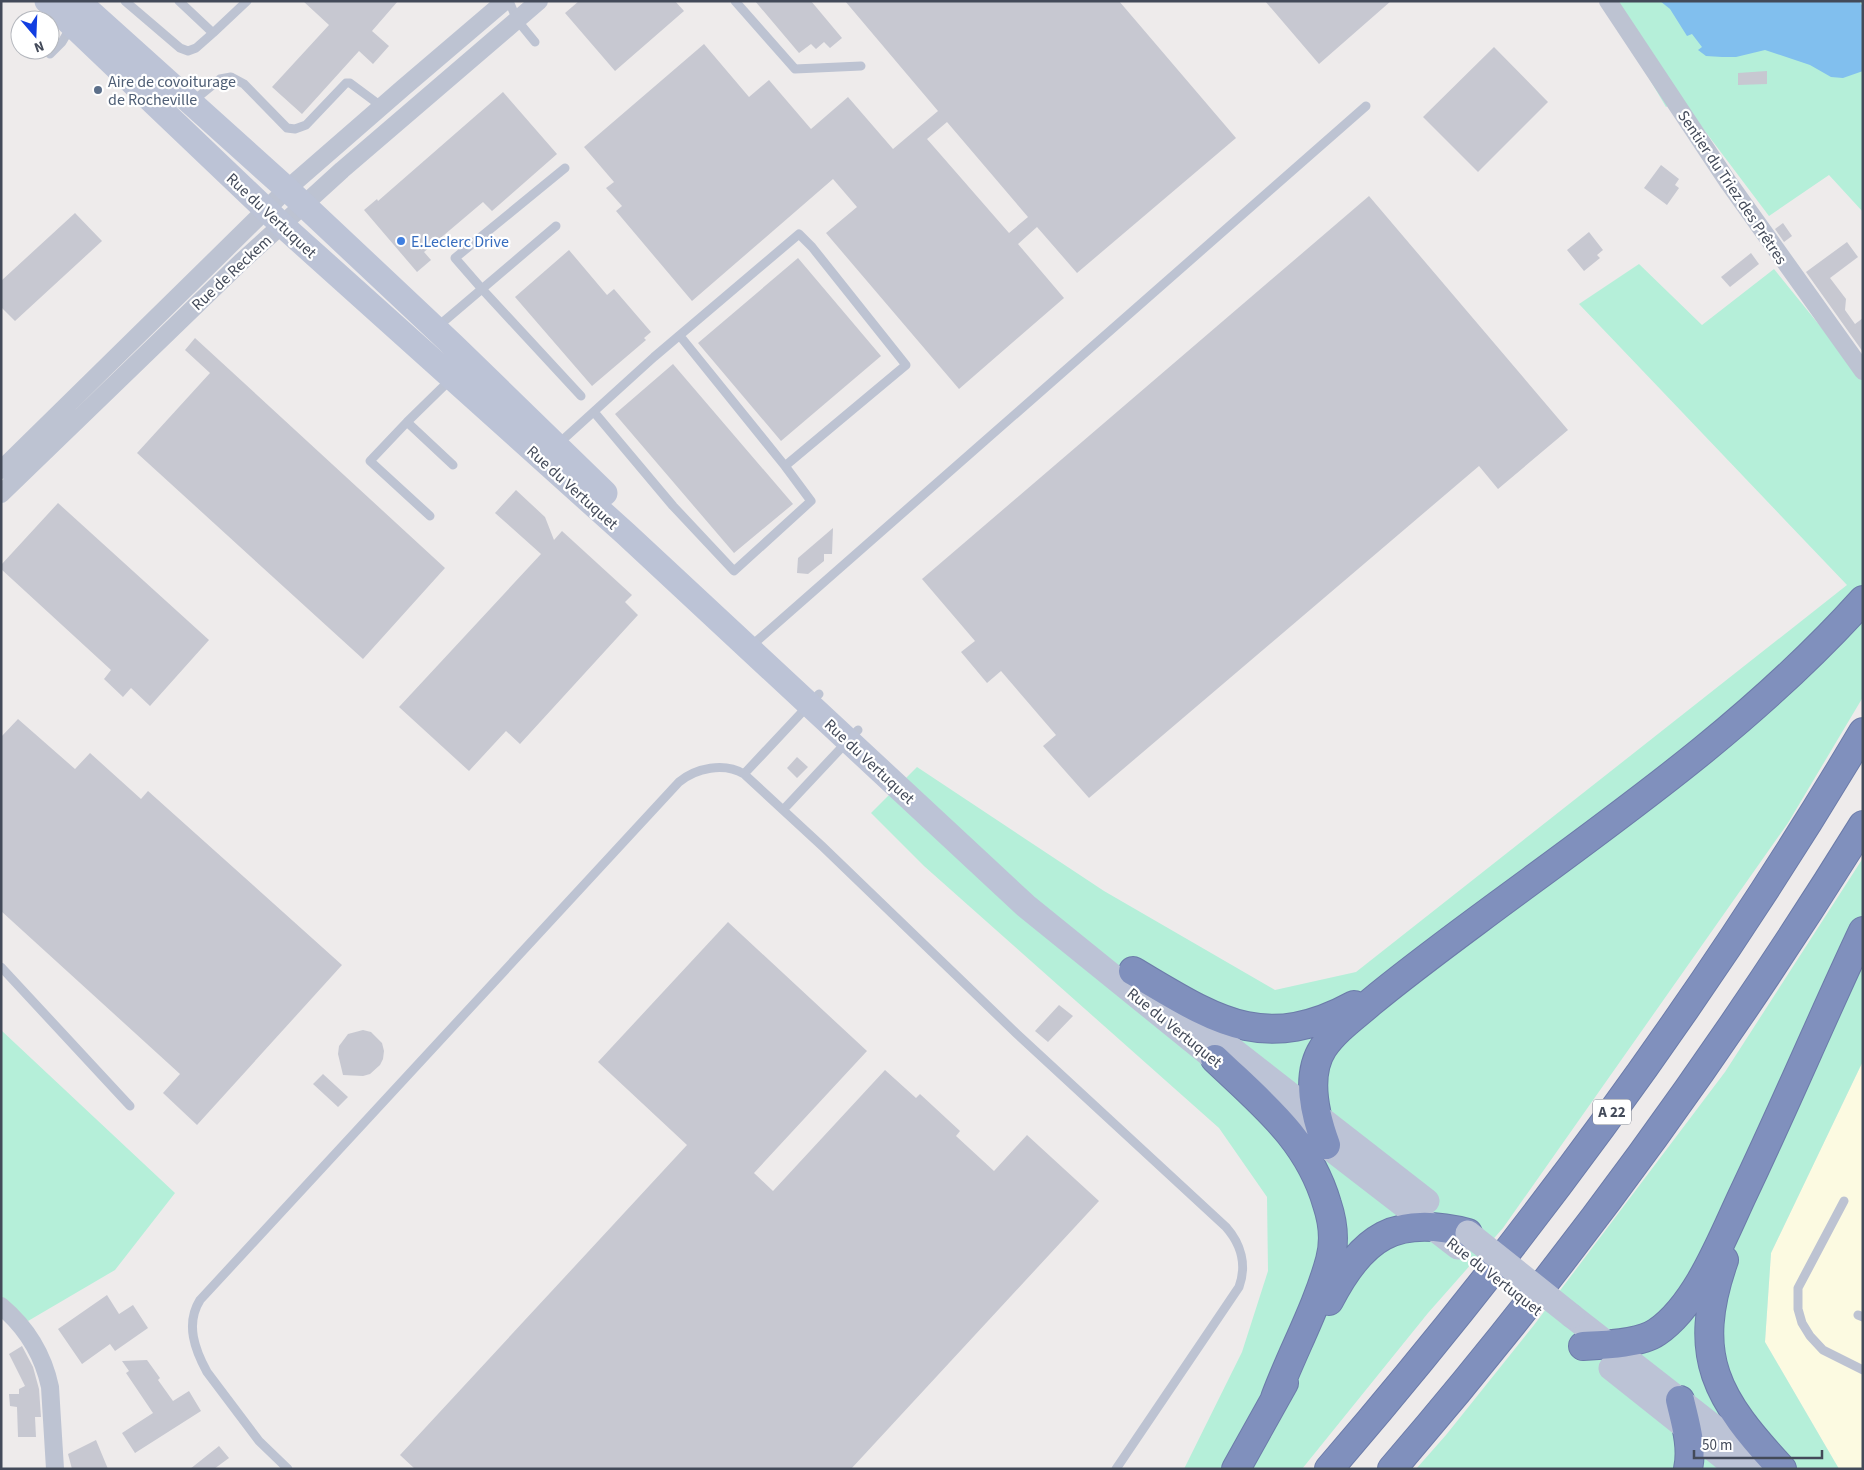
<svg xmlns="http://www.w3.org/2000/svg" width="1864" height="1470" font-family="'Source Sans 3',sans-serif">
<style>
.commercial{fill:#fcfae1}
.green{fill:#b5efd9}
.water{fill:#81bfee}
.building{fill:#c7c8d1;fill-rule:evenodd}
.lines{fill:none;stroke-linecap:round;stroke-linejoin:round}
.highway-casing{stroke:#6b7ba9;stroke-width:30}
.lane{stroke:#bdc3d2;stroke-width:9}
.street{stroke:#bdc3d2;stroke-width:18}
.secondary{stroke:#bcc3d6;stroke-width:25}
.highway{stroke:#8090bd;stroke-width:28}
.secondary-bridge{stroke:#bcc3d6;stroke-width:25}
.service-dot{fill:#5c6f8a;stroke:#fff;stroke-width:2}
.shop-dot{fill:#3f7fe0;stroke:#fff;stroke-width:2}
.labels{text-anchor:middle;stroke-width:4.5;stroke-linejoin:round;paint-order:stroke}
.shield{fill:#fff;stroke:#7b808b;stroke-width:1}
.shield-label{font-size:15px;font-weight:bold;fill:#434a59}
.service-label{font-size:16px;fill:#4e5e75;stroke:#fff;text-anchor:start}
.street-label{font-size:16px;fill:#434a59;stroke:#fff}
.shop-label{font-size:16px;fill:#366cbe;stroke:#fff;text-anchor:start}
</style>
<rect width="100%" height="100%" fill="#eeebeb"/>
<path class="commercial" d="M1863,1061V1469H1839L1765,1342L1771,1253Z"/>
<path class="green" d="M1599,1H1863V212L1829,175L1769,216L1680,98L1666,107L1627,41Z
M1639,264L1702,325L1774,269L1863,379V697L1788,823L1503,1228L1428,1313L1302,1469H1184L1242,1352L1268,1271L1267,1197L1219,1128L924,866L871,813L917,767L1104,891L1275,990L1356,972L1847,585L1579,304Z
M1863,858V1061L1771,1253L1765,1342L1839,1469H1416L1446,1435L1534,1325L1725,1072Z
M1,1030L175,1193L115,1270L28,1321L1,1297Z"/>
<path class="water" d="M1660,1H1859L1863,7V71L1843,78L1831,77L1810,65L1765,50L1736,57H1722L1706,56L1698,50L1702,47L1692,34L1687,36L1670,9Z"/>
<path class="building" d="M303,1H398L372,31L389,46L373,64L359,51L302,114L272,87L329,25Z
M579,1H675L684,11L615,71L565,13Z
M755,1H811L842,38L830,48L824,42L816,49L811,44L799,53Z
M845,1H1119L1236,138L1077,273L1037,227L1018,244L1064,298L959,389L826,233L857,207L833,179L692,301L616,211L622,206L606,188L614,182L584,147L704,44L749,97L769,80L811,129L848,97L893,149L938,111ZM947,122L1028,217L1009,233L927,139Z
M1265,1H1391L1319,64Z
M1494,47L1548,102L1478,172L1423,117Z
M1767,71V84L1738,85V73Z
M503,92L557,154L492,211L483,202L424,252L431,260L417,272L364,210L377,199L378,201Z
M1661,165L1679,179L1675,185L1679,188L1667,205L1644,188Z
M1369,196L1568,430L1498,489L1479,466L1089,798L1043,746L1056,735L1001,671L987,683L961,652L975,641L922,579Z
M75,213L102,241L15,321L1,307V281Z
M1783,223L1792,236L1784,242L1775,229Z
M1589,232L1603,250L1597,255L1600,258L1584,271L1567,250Z
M1847,242L1858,257L1830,278L1846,299L1845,310L1855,324L1863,318V352L1806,272Z
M569,250L607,295L614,289L651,332L644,338L646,340L592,386L515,297Z
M1751,253L1759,264L1730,287L1721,277Z
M798,258L881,356L781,441L698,343Z
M195,338L445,568L363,659L137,453L210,373L185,350Z
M673,364L793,504L734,553L615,414Z
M516,490L545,517L554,540L562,531L632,595L625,602L638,615L520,744L506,731L469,771L399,707L541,554L495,513Z
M58,503L209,640L150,706L131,688L123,697L104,679L111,670L1,569V565Z
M833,528L832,554H824V561L808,574L797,573L798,558Z
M18,719L75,769L90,753L141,799L148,791L342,965L197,1125L163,1093L180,1074L1,911V737Z
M797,757L808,767L797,778L787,768Z
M728,922L867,1051L754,1173L773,1191L885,1070L916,1098L920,1094L960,1131L956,1136L994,1171L1027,1135L1099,1201L851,1469H415L400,1455L687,1145L598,1062Z
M1059,1005L1073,1016L1048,1042L1035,1031Z
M363,1030L371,1032L382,1043L384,1051L383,1059L380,1065L370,1074L363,1076L343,1075L338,1054L339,1046L348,1034Z
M323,1074L348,1097L338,1107L313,1084Z
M107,1295L119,1314L133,1305L148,1328L115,1351L110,1344L82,1364L58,1329Z
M22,1346L33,1367L39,1389L41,1417H35L36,1437H18L17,1407L10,1406L9,1394H19V1389L25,1386L9,1354Z
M147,1360L160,1378L158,1380L173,1401L189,1391L201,1411L135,1453L122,1433L153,1413L126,1373L129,1371L122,1361Z
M96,1440L108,1469H72L68,1454Z
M219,1446L229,1458L214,1469H190Z"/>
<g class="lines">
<defs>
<path id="highway" d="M1133,971C1213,1018 1262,1055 1354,1005
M1215,1059C1262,1104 1308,1139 1327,1204C1333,1222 1335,1242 1330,1260C1317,1308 1292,1352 1275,1398
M1326,1145C1315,1115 1305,1076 1323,1048C1335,1030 1354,1017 1370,1003C1411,969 1455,937 1498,905C1627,810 1755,720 1863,600
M1724,1260C1690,1357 1717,1399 1782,1469
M1329,1301C1362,1237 1395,1214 1468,1233
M1583,1346C1603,1345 1640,1344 1657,1332C1698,1304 1723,1236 1744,1192C1785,1106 1822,1018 1863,931
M1680,1400C1685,1422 1693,1446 1688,1469
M1236,1469L1284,1383
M1329,1469C1527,1239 1707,994 1863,732
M1392,1469C1566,1267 1723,1051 1863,825"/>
</defs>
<use href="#highway" class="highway-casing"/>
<path class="lane" d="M125,1L180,48L188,51L196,48L213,33
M179,1L213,33L247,1
M509,1L517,20L535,42
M735,1L795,69L861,66
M50,54L62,42L71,27
M193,101L220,79L231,77L244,84L287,128L295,129L306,125L346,83H350L381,106
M565,168L455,258L482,289L581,396
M436,328L556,226
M680,336L785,466
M451,379L407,422L453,465
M407,422L370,461L430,516
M557,445L654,357L799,234L812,247L906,365L785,466L811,501L734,571L673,506L594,412
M750,647L1366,106
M744,774L819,694
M783,810L858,730
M1,967L130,1106
M1844,1201L1798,1288V1309L1802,1323L1810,1336L1823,1350L1863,1370
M1858,1315L1863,1317
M288,1469L259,1441L207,1372C195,1350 185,1324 200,1300L679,782C696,768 724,762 744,774L822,846L1017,1034L1226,1227C1241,1244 1247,1265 1239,1287L1116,1469"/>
<path class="street" d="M1608,1L1728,182L1863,371
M1,470L287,189L403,88L505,1
M1,494L241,262L342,170L539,1
M1,1306C27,1328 43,1354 50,1387L55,1469"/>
<path class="secondary" d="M47,1L282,225L626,534L1026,906L1231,1072
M78,1L287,189L454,346L605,493
M1174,1004L1427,1201
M1274,1105L1458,1247
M1572,1316L1768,1469
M1611,1368L1738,1469"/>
<use href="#highway" class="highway"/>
<path class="secondary-bridge" d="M1468,1233L1572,1316"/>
</g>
<circle class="service-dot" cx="98" cy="90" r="5"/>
<circle class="shop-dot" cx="401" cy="241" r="5"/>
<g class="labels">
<rect class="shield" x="1593" y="1099.5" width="38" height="25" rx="4"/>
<g class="shield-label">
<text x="1612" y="1117">A 22</text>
</g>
<g class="service-label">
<text x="108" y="87">Aire de covoiturage<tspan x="108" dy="18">de Rocheville</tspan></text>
</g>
<g class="street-label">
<text transform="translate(1733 187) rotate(56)" y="6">Sentier du Triez des Prêtres</text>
<text transform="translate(272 215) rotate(43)" y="6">Rue du Vertuquet</text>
<text transform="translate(231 272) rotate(-43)" y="6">Rue de Reckem</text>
<text transform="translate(573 487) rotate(42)" y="6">Rue du Vertuquet</text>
<text transform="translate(870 761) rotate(43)" y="6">Rue du Vertuquet</text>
<text transform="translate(1175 1027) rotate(39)" y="6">Rue du Vertuquet</text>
<text transform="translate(1495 1276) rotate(38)" y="6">Rue du Vertuquet</text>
</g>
<g class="shop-label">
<text x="411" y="247">E.Leclerc Drive</text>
</g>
</g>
<rect width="1864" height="1470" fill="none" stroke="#434a59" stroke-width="5"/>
<g transform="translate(35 35) rotate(161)"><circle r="24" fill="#ffffff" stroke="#b4b7bd"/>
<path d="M0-4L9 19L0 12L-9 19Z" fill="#123ee1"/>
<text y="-8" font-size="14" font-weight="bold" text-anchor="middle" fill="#434a59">N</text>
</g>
<path d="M1694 1450v8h128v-8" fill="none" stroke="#434a59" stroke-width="2.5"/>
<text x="1702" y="1450" font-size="15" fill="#434a59" stroke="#ffffff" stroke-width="4" paint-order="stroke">50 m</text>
</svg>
